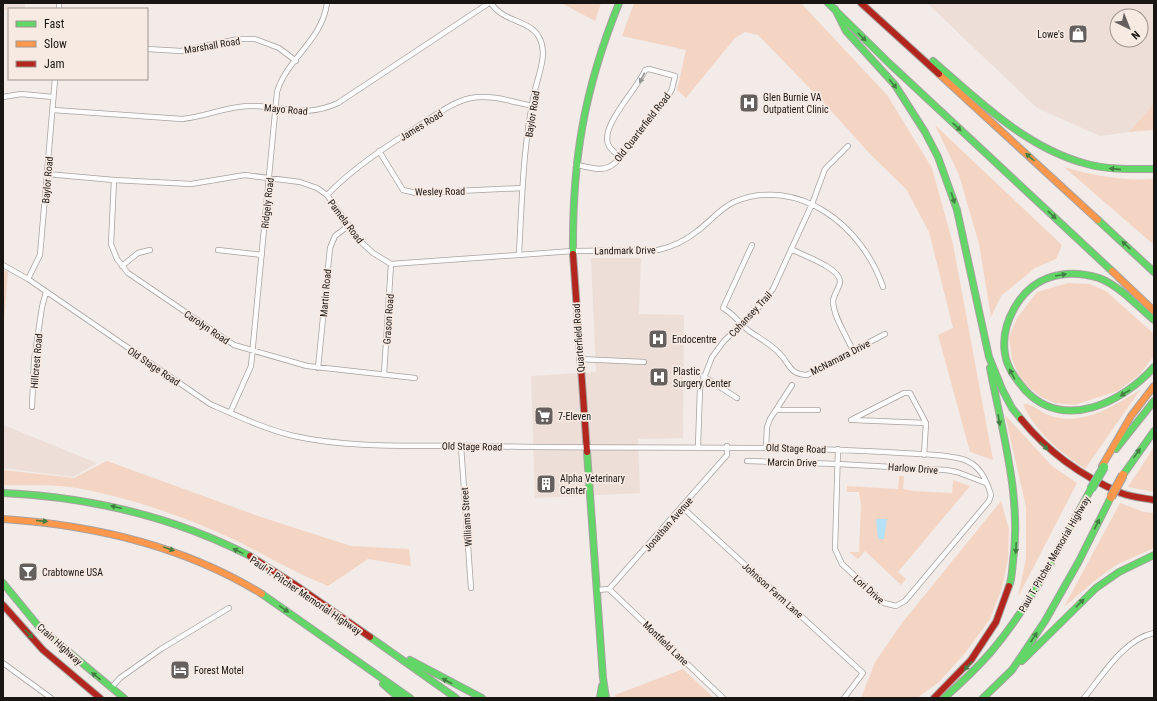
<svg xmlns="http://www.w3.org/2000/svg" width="1157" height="701" font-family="'Roboto Condensed',sans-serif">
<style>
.built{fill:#eddfd7;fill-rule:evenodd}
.green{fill:#f4d5c4}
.water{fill:#b4e1f5}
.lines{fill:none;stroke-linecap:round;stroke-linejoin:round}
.street-casing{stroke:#a7a2a0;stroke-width:6}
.fast-casing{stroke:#a7a2a0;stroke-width:8}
.slow-casing{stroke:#a7a2a0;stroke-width:8}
.jam-casing{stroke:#a7a2a0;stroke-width:8}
.street{stroke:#fdfcfc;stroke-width:4.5}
.fast{stroke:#63d668;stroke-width:6}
.slow{stroke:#ff974d;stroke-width:6}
.jam{stroke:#b3261e;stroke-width:6}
.fast-bridge-casing{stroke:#99a7ab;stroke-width:10;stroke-linecap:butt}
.slow-bridge-casing{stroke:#99a7ab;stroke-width:10;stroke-linecap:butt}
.fast-bridge{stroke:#63d668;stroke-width:8}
.slow-bridge{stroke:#ff974d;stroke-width:8}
.oneway{fill:#427f41}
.oneway2{fill:#969493}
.labels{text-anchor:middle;stroke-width:3.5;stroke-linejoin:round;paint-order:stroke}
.poi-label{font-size:10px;fill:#191512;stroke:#f7eae3;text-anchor:start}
.street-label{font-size:10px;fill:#191512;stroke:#f7eae3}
</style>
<rect width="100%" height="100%" fill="#f2ebe8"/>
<path class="built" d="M3,3H25V9L3,10Z
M927,3H1154V103L1129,132L1100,136L1037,108ZM1117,16H1141V40H1117Z
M591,258H641L639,314L684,315L683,438L638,439L640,493L535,498L531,376L596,372Z
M3,425L97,463L73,477L3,468Z"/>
<path class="green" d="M561,3H601L595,21Z
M634,3H801L887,95L932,168L953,244L993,460L970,452L938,335L953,328L929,232L906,189L870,154L824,103L758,35L745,32L735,38L686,98L677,90L686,50L622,36Z
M1154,103V130L1129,132Z
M935,125L1062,245L1056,259L1035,268L1001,296L991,317L979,244L959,175Z
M1064,167C1095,176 1122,181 1154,179V245Z
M3,270L8,272L4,322H3Z
M1068,283L1089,284L1106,291L1154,334V356L1140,374L1118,391L1074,405L1055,403L1041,397L1027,386L1018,374L1012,359L1009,337L1017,318L1037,292Z
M1140,390L1085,469C1059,451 1036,433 1023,404C1033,403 1041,413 1051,416C1084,426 1113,406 1140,390Z
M1005,415L1052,466L1077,483L1018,597L1026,558V507Z
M1154,447V492L1128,487Z
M107,461L261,517L351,546L409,549L411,566L368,559L328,586C298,574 270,558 241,543C192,519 129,497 76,488C53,484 27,486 3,485V470L74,478Z
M899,476H904L903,489L914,491L952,493L953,480L970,486L898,572L906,579L901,585L865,551L858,559L849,552H859L861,505L859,492H847V486L898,489Z
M1001,501L1009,529L1008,559L1002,588L990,619L966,652L939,682L917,698H861L875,662L902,623Z
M1120,503L1144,512L1154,513V548L1116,565L1092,583L1064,607Z
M683,669L714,698H616L615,695Z"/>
<path class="water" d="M876,519H887L884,539H878Z"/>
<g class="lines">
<defs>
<path id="street" d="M491,3C504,23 529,19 539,37C548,53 539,73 535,90C523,143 522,199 519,254
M59,9V3
M147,49L181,51L238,39H255L279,48L296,61
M3,97L21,94L53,97
M53,110L182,119C205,117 228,106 249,106C284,105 303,119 338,103L489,3
M379,151L403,190L416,193L522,188
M576,165C592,167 603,174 616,162L666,100L672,89L675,76L649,69L645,70C638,89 598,127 609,146C611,150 617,154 620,157
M47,174L114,180L191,184L245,175L300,182L317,188L327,195L360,241L373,253L391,264L573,251L658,250C671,247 685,241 696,232C709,223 719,209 734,202C799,175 863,227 883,287
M114,180L111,244L117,259L128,273L234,345L307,366L415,378
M327,195C354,167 387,146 420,125C436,115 452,102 471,98C491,94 513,102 532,106
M752,245L723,308C734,314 739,323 749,331C759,338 771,344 779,353C790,363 788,374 807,375L885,334
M791,249C802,255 841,268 840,282C839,289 833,295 833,302C834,318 847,336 853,351
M218,250L262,255
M3,265L28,279L210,404C237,416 265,429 294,436C351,449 421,445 480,446C591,449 701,446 812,449C842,450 872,451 901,453C921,454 942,454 962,459C979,464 986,478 991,495L989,501L905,601L896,606L884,603L842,564L835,549L838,449
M122,266L138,253L150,250
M28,279L40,255L55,79
M579,359L644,362
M318,368L330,248L335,236L348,226
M384,374L391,264
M703,376L737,398
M32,407L34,360L42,307L46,292
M776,410H818
M230,413L251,366L277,92C287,58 322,41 327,3
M851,420L904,393H910L926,423L924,455
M853,420L926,423
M461,446L471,588
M698,446L700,388L712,357L724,341L761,305L773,289L812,204L825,169L848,146
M766,447L767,427L770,419L792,385
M747,461L838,464L946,470L957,472L986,483
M682,507L863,673L844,698
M609,589L723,698
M597,590L609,589L727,455V446
M3,663L51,698
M111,688L120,678L161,649L229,608
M1084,698C1102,676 1124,639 1154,633"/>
<path id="fast" d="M828,3L889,63L1112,271
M835,9L846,31L895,85L925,132L938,157L957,210L989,357L1002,389L1012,408L1021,419
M933,61C979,101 1026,148 1087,164C1109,170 1132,169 1154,169
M1098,220L1154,272
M573,254C572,160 584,90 619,3
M1154,320C1137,306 1120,286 1099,278C1083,273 1064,272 1048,278C1020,288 1000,324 1005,354C1007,368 1016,379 1025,390C1064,432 1123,402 1154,367
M990,368C1002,431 1022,498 1013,562C1012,570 1012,579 1009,586
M1116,449L1154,401
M587,452L603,678L606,698
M1123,475L1154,431
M3,493C90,497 172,516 250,556
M3,583L40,628L124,698
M262,594L410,698
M370,637L456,698
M410,660L482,698
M1022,661L1096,588L1119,572L1154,555
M383,684L399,698
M600,698L602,686
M944,698C960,684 976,669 990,653C1032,604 1060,545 1091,489
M983,698L1012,670L1045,621L1079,561L1111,497"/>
<path id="slow" d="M939,74L1098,220
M1112,271L1154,311
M1102,466L1131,416L1154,386
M3,519C94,525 184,546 262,594"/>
<path id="jam" d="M861,3L939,74
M573,254L587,452
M1021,419C1048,452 1081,476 1121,493C1131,497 1143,498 1154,500
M250,556L294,584L370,637
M3,605L43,650L100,698
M934,698L971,660L996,622L1009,586"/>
</defs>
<use href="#street" class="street-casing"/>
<use href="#fast" class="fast-casing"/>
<use href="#slow" class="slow-casing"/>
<use href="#jam" class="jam-casing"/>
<use href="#street" class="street"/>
<use href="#fast" class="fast"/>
<use href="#slow" class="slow"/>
<use href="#jam" class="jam"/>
<defs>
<path id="fast-bridge" d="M1091,489L1104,467"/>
<path id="slow-bridge" d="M1111,497L1123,475"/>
</defs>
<use href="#fast-bridge" class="fast-bridge-casing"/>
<use href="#slow-bridge" class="slow-bridge-casing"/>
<use href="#fast-bridge" class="fast-bridge"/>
<use href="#slow-bridge" class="slow-bridge"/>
</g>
<defs><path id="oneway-solid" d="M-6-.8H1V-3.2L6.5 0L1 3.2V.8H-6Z"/></defs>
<g class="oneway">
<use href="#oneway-solid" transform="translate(862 37) rotate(45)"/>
<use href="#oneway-solid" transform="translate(893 84) rotate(51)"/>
<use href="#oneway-solid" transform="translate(957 127) rotate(43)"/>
<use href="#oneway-solid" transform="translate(1030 157) rotate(-138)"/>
<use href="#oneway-solid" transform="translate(1115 169) rotate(-174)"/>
<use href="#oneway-solid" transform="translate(953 198) rotate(72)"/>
<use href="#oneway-solid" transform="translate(1052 215) rotate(43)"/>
<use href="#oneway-solid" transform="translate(1126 245) rotate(-137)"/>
<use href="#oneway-solid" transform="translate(1061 275) rotate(-10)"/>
<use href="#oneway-solid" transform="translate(1012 374) rotate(-118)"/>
<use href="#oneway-solid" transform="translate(1125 393) rotate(148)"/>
<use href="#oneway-solid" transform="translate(999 420) rotate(80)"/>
<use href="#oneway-solid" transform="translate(1044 446) rotate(43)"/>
<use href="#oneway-solid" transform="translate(1137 453) rotate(-54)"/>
<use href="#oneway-solid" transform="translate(116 507) rotate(-166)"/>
<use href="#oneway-solid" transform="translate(42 521) rotate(5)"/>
<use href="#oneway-solid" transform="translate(1097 524) rotate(-63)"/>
<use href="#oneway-solid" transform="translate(1016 548) rotate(93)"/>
<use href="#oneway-solid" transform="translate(169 549) rotate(19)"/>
<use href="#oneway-solid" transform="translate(238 551) rotate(-154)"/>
<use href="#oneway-solid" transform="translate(1080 603) rotate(-45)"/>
<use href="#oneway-solid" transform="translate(284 609) rotate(35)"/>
<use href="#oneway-solid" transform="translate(29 634) rotate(47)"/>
<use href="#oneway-solid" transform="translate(1034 637) rotate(-56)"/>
<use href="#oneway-solid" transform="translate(968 666) rotate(131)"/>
<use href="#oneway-solid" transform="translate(96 676) rotate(-141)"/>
<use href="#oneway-solid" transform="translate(447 681) rotate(-152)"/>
</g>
<use class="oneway2" href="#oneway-solid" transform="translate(642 78) rotate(116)"/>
<defs>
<symbol id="shop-square" viewBox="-11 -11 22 22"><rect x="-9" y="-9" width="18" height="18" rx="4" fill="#65605d" stroke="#f7eae3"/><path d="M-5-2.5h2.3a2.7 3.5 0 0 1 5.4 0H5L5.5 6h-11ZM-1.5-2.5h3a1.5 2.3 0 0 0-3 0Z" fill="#fff"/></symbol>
<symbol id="hospital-square" viewBox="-11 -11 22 22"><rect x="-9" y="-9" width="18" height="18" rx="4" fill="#65605d" stroke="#f7eae3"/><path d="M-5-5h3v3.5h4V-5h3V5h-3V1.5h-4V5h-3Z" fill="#fff"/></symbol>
<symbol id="supermarket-square" viewBox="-11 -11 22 22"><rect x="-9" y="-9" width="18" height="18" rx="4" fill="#65605d" stroke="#f7eae3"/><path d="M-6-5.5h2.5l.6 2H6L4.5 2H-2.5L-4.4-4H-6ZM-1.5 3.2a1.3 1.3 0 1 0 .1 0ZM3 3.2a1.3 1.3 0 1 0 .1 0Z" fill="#fff"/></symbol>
<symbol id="building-square" viewBox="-11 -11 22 22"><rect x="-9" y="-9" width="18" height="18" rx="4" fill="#65605d" stroke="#f7eae3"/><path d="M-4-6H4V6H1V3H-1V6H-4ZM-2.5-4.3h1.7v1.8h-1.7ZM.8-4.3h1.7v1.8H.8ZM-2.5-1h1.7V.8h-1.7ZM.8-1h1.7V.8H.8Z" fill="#fff"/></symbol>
<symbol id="bar-square" viewBox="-11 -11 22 22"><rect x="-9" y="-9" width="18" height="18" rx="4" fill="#65605d" stroke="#f7eae3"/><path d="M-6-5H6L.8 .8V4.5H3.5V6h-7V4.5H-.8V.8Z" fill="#fff"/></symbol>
<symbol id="hotel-square" viewBox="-11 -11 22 22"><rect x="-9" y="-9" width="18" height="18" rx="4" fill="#65605d" stroke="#f7eae3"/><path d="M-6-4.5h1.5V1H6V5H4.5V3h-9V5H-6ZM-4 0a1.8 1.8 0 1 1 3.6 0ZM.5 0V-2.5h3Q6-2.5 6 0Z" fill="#fff"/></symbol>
</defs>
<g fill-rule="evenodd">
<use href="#shop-square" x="1067" y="23" width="22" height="22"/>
<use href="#hospital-square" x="738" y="92" width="22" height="22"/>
<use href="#hospital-square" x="647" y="328" width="22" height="22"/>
<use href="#hospital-square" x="648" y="366" width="22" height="22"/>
<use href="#supermarket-square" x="533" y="405" width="22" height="22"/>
<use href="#building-square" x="535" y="473" width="22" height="22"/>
<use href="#bar-square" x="17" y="561" width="22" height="22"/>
<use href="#hotel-square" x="169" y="659" width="22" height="22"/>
</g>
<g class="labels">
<g class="poi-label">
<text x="1064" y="38" text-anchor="end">Lowe's</text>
<text x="763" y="101">Glen Burnie VA<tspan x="763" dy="12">Outpatient Clinic</tspan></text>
<text x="672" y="343">Endocentre</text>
<text x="673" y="375">Plastic<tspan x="673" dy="12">Surgery Center</tspan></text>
<text x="558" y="420">7-Eleven</text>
<text x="560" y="482">Alpha Veterinary<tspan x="560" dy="12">Center</tspan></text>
<text x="42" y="576">Crabtowne USA</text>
<text x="194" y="674">Forest Motel</text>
</g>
<g class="street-label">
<text transform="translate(212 45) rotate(-10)" y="4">Marshall Road</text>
<text transform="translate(286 109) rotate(5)" y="4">Mayo Road</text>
<text transform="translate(532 114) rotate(-81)" y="4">Baylor Road</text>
<text transform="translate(421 125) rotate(-32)" y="4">James Road</text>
<text transform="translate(642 127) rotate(-52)" y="4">Old Quarterfield Road</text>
<text transform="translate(47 180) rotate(-85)" y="4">Baylor Road</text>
<text transform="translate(440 191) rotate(-1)" y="4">Wesley Road</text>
<text transform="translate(267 203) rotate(-84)" y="4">Ridgely Road</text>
<text transform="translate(346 221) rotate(53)" y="4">Pamela Road</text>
<text transform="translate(625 250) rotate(-1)" y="4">Landmark Drive</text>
<text transform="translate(325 293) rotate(-85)" y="4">Martin Road</text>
<text transform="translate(750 314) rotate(-47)" y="4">Cohansey Trail</text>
<text transform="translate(388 319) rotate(-86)" y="4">Grason Road</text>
<text transform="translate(207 327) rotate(34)" y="4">Carolyn Road</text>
<text transform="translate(578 338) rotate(-94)" y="4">Quarterfield Road</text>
<text transform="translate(840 357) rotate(-27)" y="4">McNamara Drive</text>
<text transform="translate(36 361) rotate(-85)" y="4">Hillcrest Road</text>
<text transform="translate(154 366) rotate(34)" y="4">Old Stage Road</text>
<text transform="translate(472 446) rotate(1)" y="4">Old Stage Road</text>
<text transform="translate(796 448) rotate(2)" y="4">Old Stage Road</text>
<text transform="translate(792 462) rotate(1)" y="4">Marcin Drive</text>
<text transform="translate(913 468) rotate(4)" y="4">Harlow Drive</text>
<text transform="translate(466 517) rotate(-94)" y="4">Williams Street</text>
<text transform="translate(668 524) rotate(-49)" y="4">Jonathan Avenue</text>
<text transform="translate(1054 554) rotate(-60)" y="4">Paul T. Pitcher Memorial Highway</text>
<text transform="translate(869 589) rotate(42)" y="4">Lori Drive</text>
<text transform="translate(773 590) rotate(42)" y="4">Johnson Farm Lane</text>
<text transform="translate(306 595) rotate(34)" y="4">Paul T. Pitcher Memorial Highway</text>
<text transform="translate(666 643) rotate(44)" y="4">Montfield Lane</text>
<text transform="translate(60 644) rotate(42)" y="4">Crain Highway</text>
</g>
</g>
<rect width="1157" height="701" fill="none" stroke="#191512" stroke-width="8"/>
<rect x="8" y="8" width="140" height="72" fill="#f7eae3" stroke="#9e958f"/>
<rect x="16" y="21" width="20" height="6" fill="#63d668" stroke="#9e958f"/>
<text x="44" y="28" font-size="12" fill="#191512">Fast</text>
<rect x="16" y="41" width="20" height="6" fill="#ff974d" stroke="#9e958f"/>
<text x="44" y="48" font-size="12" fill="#191512">Slow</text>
<rect x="16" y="61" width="20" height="6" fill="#b3261e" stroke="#9e958f"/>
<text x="44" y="68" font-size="12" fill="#191512">Jam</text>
<g transform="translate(1129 28) rotate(137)"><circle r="19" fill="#f7eae3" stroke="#9e958f"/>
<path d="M0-3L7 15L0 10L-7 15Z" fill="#65605d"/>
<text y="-6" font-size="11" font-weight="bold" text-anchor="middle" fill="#191512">N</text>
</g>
</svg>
